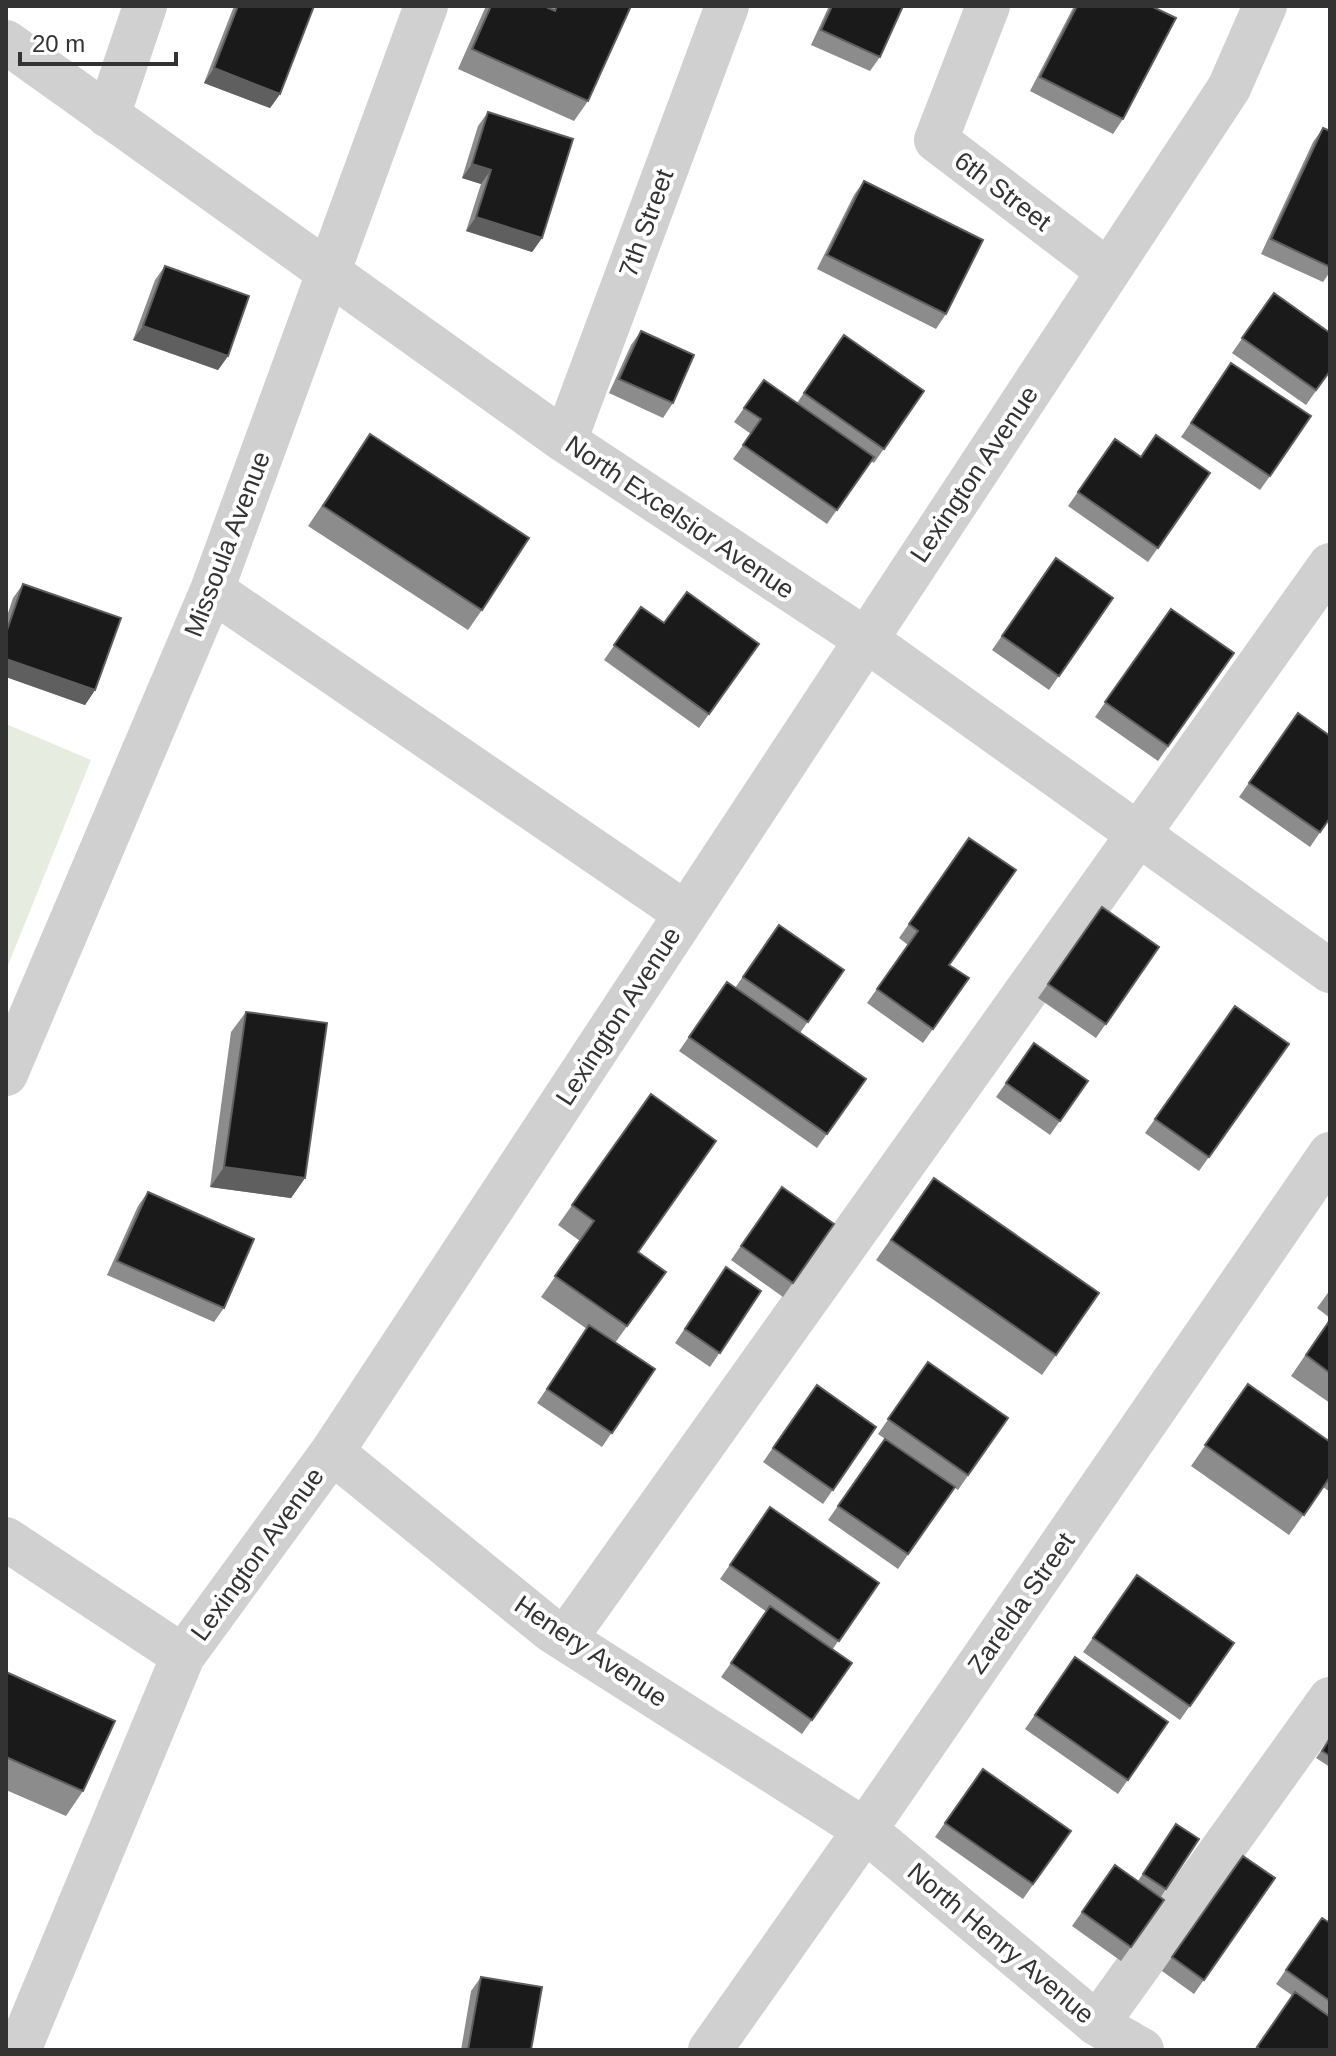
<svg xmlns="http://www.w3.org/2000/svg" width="1336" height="2056" font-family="Arial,sans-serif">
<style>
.green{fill:#e6ecdf}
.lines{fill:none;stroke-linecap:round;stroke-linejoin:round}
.minor{stroke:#d0d0d0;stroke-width:44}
.wall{fill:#8c8c8c}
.shaded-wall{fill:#5f5f5f}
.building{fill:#1a1a1a;stroke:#5f5f5f;stroke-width:2}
.labels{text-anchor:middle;stroke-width:8;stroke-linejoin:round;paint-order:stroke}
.street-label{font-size:26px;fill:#333;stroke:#fff}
</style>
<rect width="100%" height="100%" fill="#fff"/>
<path class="green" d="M6,724L91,760L6,970Z"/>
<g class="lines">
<path class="minor" d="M988,6L936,140L1108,271
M6,42L565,441L865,639L1330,971
M108,116L145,6
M565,441L727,6
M212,590L685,913
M6,1074L212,590L426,6
M332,1452L552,1631L865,1830L1097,2024L1142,2050
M6,1539L183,1656
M565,1639L1330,565
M1097,2024L1330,1699
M19,2050L183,1656L332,1452L1229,88L1265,6
M710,2050L865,1830L1330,1154"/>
</g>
<path class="wall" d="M234,6H314L280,94L270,108L204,83Z
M486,6H544L551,9L552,6H631L588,101L574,121L458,69Z
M829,6H903L880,57L870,71L811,45Z
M1074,6H1151L1123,119L1113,134L1030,91Z
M488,112L542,238L532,252L466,231L481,184L462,178L478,126Z
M1323,128L1330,131V272L1323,282L1261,254L1313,142Z
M864,181L946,314L936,329L817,269L854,195Z
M165,266L228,356L218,370L133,340L155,280Z
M1274,293L1330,371L1306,405L1232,353Z
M641,331L673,403L663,418L609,393L631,345Z
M844,335L924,391L874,463L871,461L827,524L733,459L751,434L734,422L764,380L797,403Z
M1231,363L1270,476L1260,490L1181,437Z
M370,434L482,610L468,630L308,526Z
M1115,439L1141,457L1210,473L1148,562L1068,506Z
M1056,558L1113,598L1049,690L992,650Z
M23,584L95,690L85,705L6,677V619L13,598Z
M641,607L664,623L759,644L699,728L604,660Z
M1171,609L1234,653L1158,761L1095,717Z
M1298,713L1330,818L1310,847L1239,797Z
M969,838L949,965L969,978L923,1043L867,1003L908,945L899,938Z
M1102,907L1159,947L1096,1038L1038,998Z
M779,925L844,970L800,1033L866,1079L817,1148L679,1051L727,982L735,988Z
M1235,1006L1289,1044L1199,1171L1145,1133Z
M246,1012L305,1178L291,1198L210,1187L231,1032Z
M1034,1043L1088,1081L1050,1135L996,1097Z
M651,1094L638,1252L666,1272L615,1343L655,1369L602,1447L537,1403L587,1329L541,1297L580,1241L558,1225Z
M934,1178L1099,1293L1042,1375L876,1260Z
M782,1187L834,1224L783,1297L731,1260Z
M148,1192L224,1308L214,1322L107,1275L138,1206Z
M726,1267L761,1291L710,1367L675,1343Z
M1330,1290V1318L1317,1308Z
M1330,1319V1403L1291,1376Z
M928,1362L1008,1418L958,1490L878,1434Z
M1248,1384L1330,1442V1492L1323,1487L1289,1535L1191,1466Z
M817,1385L876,1427L823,1504L763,1462Z
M885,1439L955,1487L898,1569L828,1520Z
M770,1507L879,1583L832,1650L852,1663L802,1734L721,1677L767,1612L720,1579Z
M1137,1575L1234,1643L1180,1720L1083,1652Z
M1075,1657L1168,1722L1118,1794L1025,1729Z
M6,1672L83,1791L66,1816L6,1790Z
M1330,1738V1767L1316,1758Z
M983,1769L1071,1831L1023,1899L935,1837Z
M1176,1824L1199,1839L1161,1897L1138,1881Z
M1243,1856L1275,1878L1194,1994L1162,1971Z
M1115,1865L1164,1900L1121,1961L1072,1926Z
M1322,1918L1330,1923V2050H1254L1293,1996L1276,1984Z
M481,1977L531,2050H461L471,1991Z"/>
<path class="shaded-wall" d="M214,68L280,94L270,108L204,83Z
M472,164L491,170L481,184L462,178Z
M476,217L542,238L532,252L466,231Z
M143,326L228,356L218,370L133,340Z
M6,659L95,690L85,705L6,677Z
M224,1167L305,1178L291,1198L210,1187Z"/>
<path class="building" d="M238,6H314L280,94L214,68Z
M491,6H544L555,11L557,6H631L588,101L472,49Z
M832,6H903L880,57L821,30Z
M1077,6H1151L1176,18L1123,119L1040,77Z
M488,112L573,139L542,238L476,217L491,170L472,164Z
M1323,128L1330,131V267L1271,239Z
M864,181L983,240L946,314L827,255Z
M165,266L249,296L228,356L143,326Z
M1274,293L1330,333V371L1316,390L1242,338Z
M641,331L694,355L673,403L619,379Z
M844,335L924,391L884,449L804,393Z
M1231,363L1311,416L1270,476L1191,423Z
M764,380L874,457L837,510L743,445L761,419L744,408Z
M370,434L529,538L482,610L323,506Z
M1156,435L1210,473L1158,548L1078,492L1115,439L1141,457Z
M1056,558L1113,598L1059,676L1002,636Z
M23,584L121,618L95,690L6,659V633Z
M687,592L759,644L709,714L614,645L641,607L664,623Z
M1171,609L1234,653L1168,746L1105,702Z
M1298,713L1330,736V818L1320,832L1249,783Z
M969,838L1016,870L949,965L969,978L933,1029L877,989L918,931L909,924Z
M1102,907L1159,947L1106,1024L1048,984Z
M779,925L844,970L808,1022L743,977Z
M727,982L866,1079L827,1134L689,1037Z
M1235,1006L1289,1044L1209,1157L1155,1119Z
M246,1012L327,1023L305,1178L224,1167Z
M1034,1043L1088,1081L1060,1121L1006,1083Z
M651,1094L716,1141L638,1252L666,1272L627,1326L555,1276L594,1221L572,1205Z
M934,1178L1099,1293L1056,1355L891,1240Z
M782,1187L834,1224L793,1283L741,1246Z
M148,1192L254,1239L224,1308L117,1261Z
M726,1267L761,1291L720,1353L685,1329Z
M1330,1320V1373L1306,1355Z
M589,1325L655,1369L612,1433L547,1389Z
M928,1362L1008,1418L968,1475L888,1419Z
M1248,1384L1330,1442V1477L1304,1515L1205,1445Z
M817,1385L876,1427L833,1490L773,1448Z
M885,1439L955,1487L908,1554L838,1506Z
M770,1507L879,1583L839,1641L730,1565Z
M1137,1575L1234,1643L1190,1706L1093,1638Z
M770,1606L852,1663L812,1720L731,1663Z
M1075,1657L1168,1722L1128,1780L1035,1715Z
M6,1672L115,1721L83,1791L6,1757Z
M1330,1738V1756L1322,1751Z
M983,1769L1071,1831L1033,1884L945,1823Z
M1176,1824L1199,1839L1166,1889L1143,1874Z
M1243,1856L1275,1878L1204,1980L1172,1957Z
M1115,1865L1164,1900L1131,1947L1082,1912Z
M1322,1918L1330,1923V2001L1286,1970Z
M481,1977L542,1987L531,2050H468Z
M1295,1992L1330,2017V2050H1261L1257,2047Z"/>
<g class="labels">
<g class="street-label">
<text transform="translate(1003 191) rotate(37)" y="9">6th Street</text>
<text transform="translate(646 223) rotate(-70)" y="9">7th Street</text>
<text transform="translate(974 474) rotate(-56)" y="9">Lexington Avenue</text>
<text transform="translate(680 517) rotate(34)" y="9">North Excelsior Avenue</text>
<text transform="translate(227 544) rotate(-69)" y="9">Missoula Avenue</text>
<text transform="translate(618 1016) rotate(-57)" y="9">Lexington Avenue</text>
<text transform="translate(257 1554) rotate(-54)" y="9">Lexington Avenue</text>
<text transform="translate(1021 1603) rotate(-55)" y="9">Zarelda Street</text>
<text transform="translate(591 1651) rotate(34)" y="9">Henery Avenue</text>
<text transform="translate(1001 1943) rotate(40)" y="9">North Henry Avenue</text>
</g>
</g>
<rect width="1336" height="2056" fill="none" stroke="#333333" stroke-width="16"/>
<path d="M20 52v12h156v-12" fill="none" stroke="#333333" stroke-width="4"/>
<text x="32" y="52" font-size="24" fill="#333333" stroke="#ffffff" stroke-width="6" paint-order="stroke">20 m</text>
</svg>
